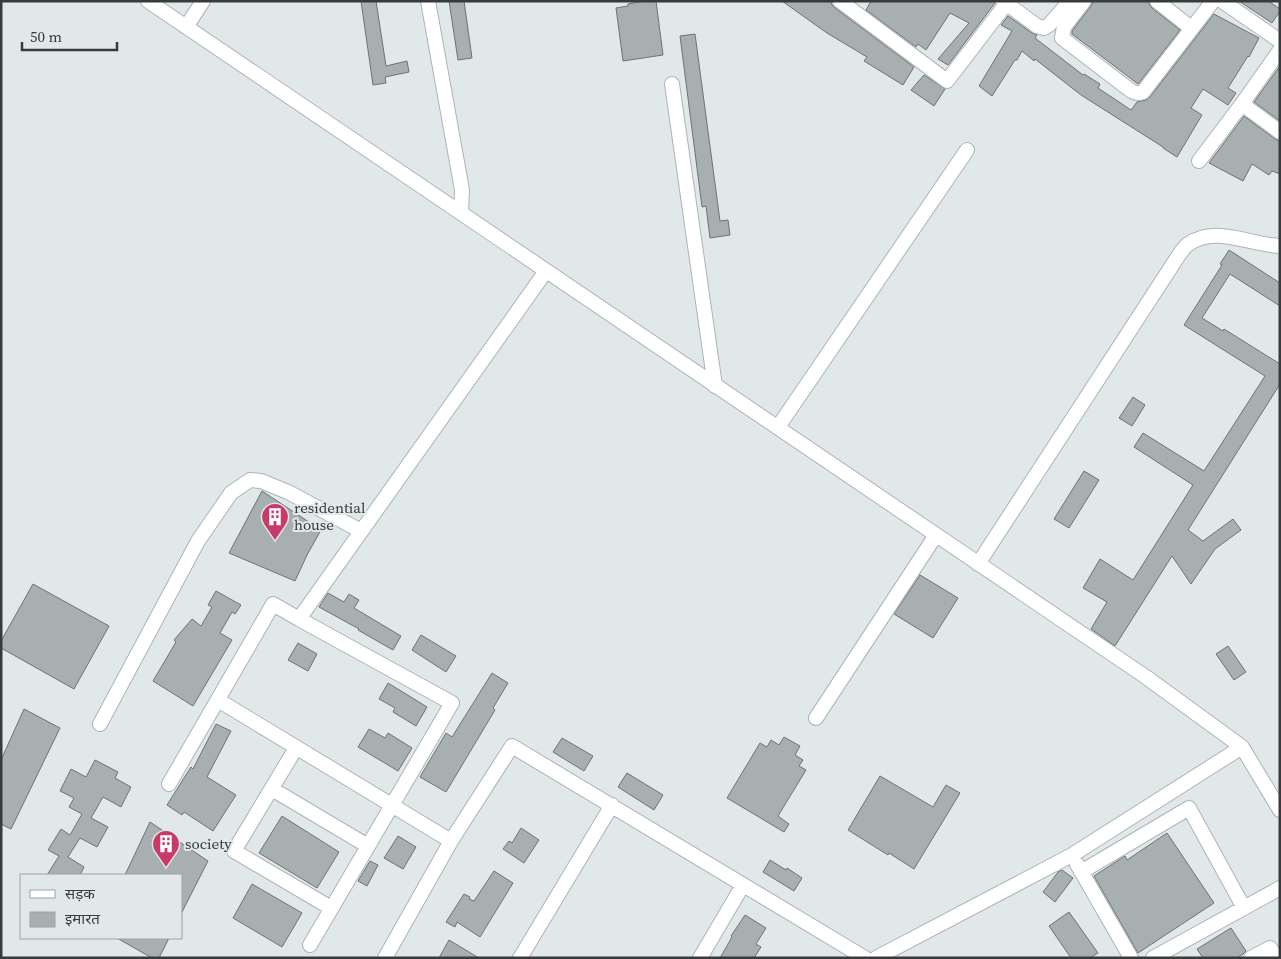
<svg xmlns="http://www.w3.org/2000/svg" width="1281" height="959" font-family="'Source Serif 4','Noto Sans Devanagari',serif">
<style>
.building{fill:#a8afb1;stroke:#6d7375}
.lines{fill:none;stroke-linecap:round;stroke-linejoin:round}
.minor-casing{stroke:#adb4b6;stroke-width:16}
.minor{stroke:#fff;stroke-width:14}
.labels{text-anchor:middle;stroke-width:4;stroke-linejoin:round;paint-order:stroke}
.poi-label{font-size:15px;fill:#383b3c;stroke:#e1e8ea;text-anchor:start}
</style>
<rect width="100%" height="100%" fill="#e1e8ea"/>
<path class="building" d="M361,1H376L386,66L407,61L409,72L385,77L386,83L373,85Z
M449,1H464L472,58L458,60Z
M643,1H656L663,55L623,61L616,8L628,6V4Z
M782,1H831L832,5L835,8L914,67L903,85L864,61L867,57L827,33Z
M871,1H994L995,3L948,65L938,59L969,23L950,13L926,50L918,44L916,47L866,10Z
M1093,1H1147L1152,8L1180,30L1138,84L1072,34V31L1091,6Z
M1239,1H1268L1280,9V11L1272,23Z
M1214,14L1259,38L1249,57L1248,56L1228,88L1236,93L1228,105L1203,89L1191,108L1202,115L1177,157L1163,148V147L1081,95L1035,59L1034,61L1022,51L1017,60H1015L992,96L979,86L1012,31L1001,25L1008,16L1032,33L1037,35L1035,38L1083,75L1084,74L1100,84L1098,88L1131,110L1137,102L1146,100L1150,97Z
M695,34L720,221L728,220L730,235L710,238L706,206L702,207L680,36Z
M1280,66V121L1254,102Z
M924,75L945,89L934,106L911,90Z
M1244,116L1275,139L1280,141V174L1272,171L1269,175L1252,164L1243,181L1209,163Z
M1229,250L1280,283V306L1230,274L1202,318L1223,331L1224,329L1280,364V384L1188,530L1203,541L1233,519L1241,530L1215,549L1191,584L1172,556L1115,646L1091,629L1107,602L1083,588L1100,559L1133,580L1193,485L1134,447L1143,433L1204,471L1265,376L1184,325L1222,265L1220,264Z
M1133,397L1145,405L1132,426L1119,418Z
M1084,471L1099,480L1069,528L1054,519Z
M262,491L321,530L307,555L295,581L229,553Z
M920,575L958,598L933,638L894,614Z
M33,584L109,626L74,689L1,648V641Z
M216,591L241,605L235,614L232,612L220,633L232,640L193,706L153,681L176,642L174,640L192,619L201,626L212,607L208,605Z
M328,593L344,602L349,594L359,600L354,608L401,636L393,650L358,630L359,629L319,607Z
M421,635L456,656L446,672L412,650Z
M298,643L317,654L308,671L288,660Z
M1228,646L1246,672L1234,680L1216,654Z
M492,673L508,683L493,708L495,710L446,792L420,777L446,733L452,737Z
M388,683L427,707L416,726L393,712L395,708L379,699Z
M24,709L60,728L11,829L1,824V760Z
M216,724L231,731L207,777L236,795L213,831L184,812L182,815L167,805L191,767L193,769Z
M369,729L385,738L388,733L412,748L398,771L358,747Z
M784,737L800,746L795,755L803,760L799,766L806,770L778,816L789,824L784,832L727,798L760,743L767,747L771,740L779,745Z
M562,738L593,756L584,771L553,752Z
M95,760L118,772L115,778L131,787L121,807L103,797L91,818L108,827L97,847L80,838L68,857L84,867L80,875H47L59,856L48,850L61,829L70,835L82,814L69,807L74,798L60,791L71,769L86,777Z
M627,773L663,795L654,810L618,787Z
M880,776L933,807L946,785L960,793L914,869L889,853L888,855L848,830Z
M282,816L339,852L317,888L259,853Z
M150,822L208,861L181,914V875H125Z
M521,828L539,840L524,863L503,849L509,841L512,843Z
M1167,833L1214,903L1138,953L1094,876L1125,856L1127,860Z
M398,836L416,847L403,869L384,858Z
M770,860L786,870L787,868L802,878L794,891L763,872Z
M370,861L378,865L367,886L358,881Z
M1062,870L1073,878L1055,902L1043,892L1058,872Z
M494,871L513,883L480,937L457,922L455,927L446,922L464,894L470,897L469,899L474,901Z
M252,884L302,913L282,947L233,918Z
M1069,912L1098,953L1090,958H1071L1049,926Z
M745,915L766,928L756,944L761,947L754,958H720L732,937L731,936Z
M1231,928L1246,951L1243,954L1237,958H1203L1197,949Z
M117,938H169L159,958H152Z
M449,940L479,958H439Z"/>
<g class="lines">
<defs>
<path id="minor" d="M148,1L1146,677L1242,747L1072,855L876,958
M428,1L462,190L461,213
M840,1L947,81L1006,4
M1003,1L1037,26L1044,28L1049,25L1070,1
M1084,1L1064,27L1062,38L1126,87C1131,91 1136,95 1143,92L1213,1
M1157,1L1191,28
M1222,1L1280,41
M186,27L203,1
M672,84L715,386
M1242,104L1280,132
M1199,161L1242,104L1280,50
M778,427L967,150
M978,564L1177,258C1180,253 1183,249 1187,245C1214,224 1250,245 1280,246
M218,700L451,841L512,746L865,958
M816,718L936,535
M100,724L198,541L231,493L250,480L261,481L288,492L361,531
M1242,747L1280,810
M296,748L234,851L331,908
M169,784L273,604L299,619
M272,789L368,846
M1077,864L1131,958
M1081,872L1189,808L1244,908
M310,945L452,703L299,619L546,271
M385,958L451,841
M520,958L612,805
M700,958L743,885
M1153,958L1280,888
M1251,958L1270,948L1277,958"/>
</defs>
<use href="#minor" class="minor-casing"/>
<use href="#minor" class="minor"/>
</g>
<defs>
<symbol id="building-pin" viewBox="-11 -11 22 30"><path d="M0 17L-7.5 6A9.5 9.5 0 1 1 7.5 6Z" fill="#c83a68" stroke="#e1e8ea"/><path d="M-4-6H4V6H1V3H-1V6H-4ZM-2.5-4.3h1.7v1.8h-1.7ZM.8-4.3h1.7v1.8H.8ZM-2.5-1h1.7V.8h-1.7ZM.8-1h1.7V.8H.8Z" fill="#fff"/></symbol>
</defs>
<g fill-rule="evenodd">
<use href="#building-pin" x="259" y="501" width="32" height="43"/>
<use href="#building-pin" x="150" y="828" width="32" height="43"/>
</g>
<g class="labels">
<g class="poi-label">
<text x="294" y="513">residential<tspan x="294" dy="17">house</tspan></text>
<text x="185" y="849">society</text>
</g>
</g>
<rect width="1281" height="959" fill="none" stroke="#383b3c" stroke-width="5"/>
<rect x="20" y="874" width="162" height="65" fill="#e1e8ea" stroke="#9da3a4"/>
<rect x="30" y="890" width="25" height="8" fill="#ffffff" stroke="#9da3a4"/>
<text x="65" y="899" font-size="15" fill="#383b3c">सड़क</text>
<rect x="30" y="912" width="25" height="15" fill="#a8afb1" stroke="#9da3a4"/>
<text x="65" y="924" font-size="15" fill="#383b3c">इमारत</text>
<path d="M22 42v8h95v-8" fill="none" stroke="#383b3c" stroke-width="2.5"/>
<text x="30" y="42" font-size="15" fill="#383b3c" stroke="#e1e8ea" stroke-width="4" paint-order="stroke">50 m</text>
</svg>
